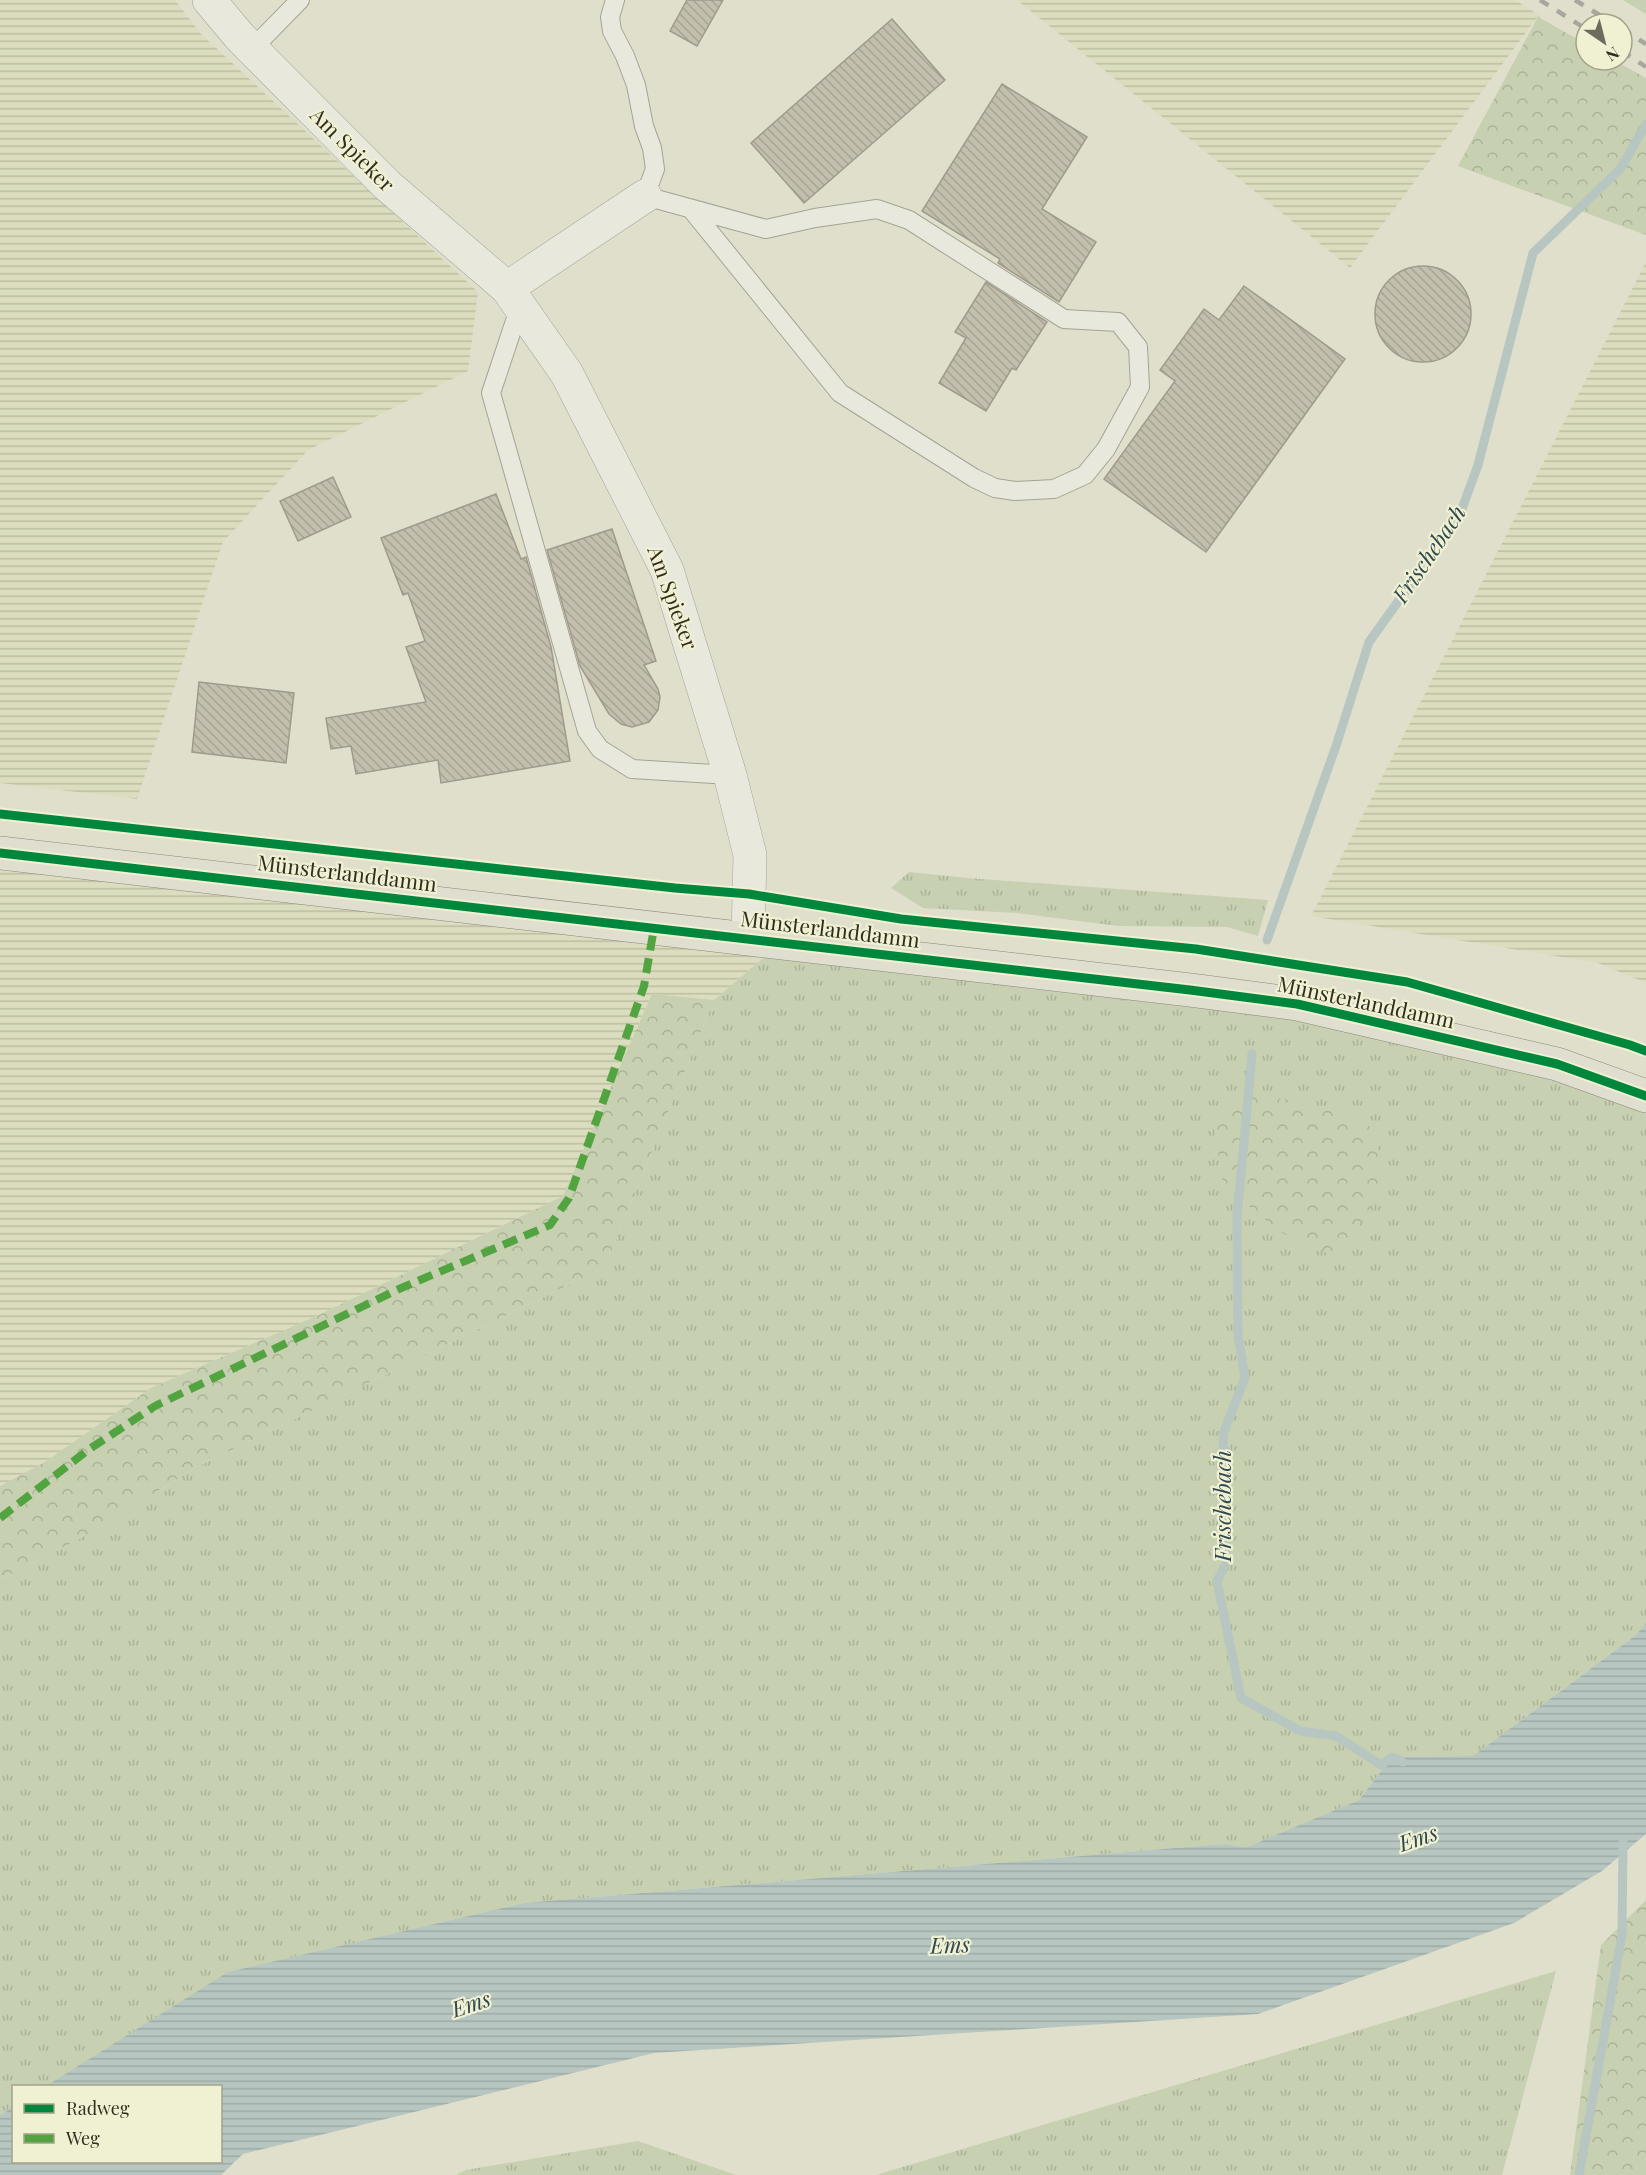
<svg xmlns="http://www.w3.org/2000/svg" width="1646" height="2175" font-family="'Playfair Display',serif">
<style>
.farmland{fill:url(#farmland-rules)}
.grass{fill:url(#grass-tufts)}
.forest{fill:url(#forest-crowns)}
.water{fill:url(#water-rules)}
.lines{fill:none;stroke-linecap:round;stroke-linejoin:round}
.stream{stroke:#b7c6c0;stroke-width:9}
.building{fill:url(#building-back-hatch);stroke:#9f9b8c;stroke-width:1.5}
.lane-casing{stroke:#a5a395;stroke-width:20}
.street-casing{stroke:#a5a395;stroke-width:34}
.primary-casing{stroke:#8a887c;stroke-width:34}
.lane{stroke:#e8e8dd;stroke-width:18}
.street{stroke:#e8e8dd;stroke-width:33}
.primary{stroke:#e0dfcf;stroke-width:33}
.rail{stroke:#a8a79d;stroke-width:4.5;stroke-dasharray:10 10;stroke-linecap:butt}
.quiet{stroke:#52a441;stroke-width:8;stroke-dasharray:15 8;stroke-linecap:butt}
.cycleway-casing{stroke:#f0f0d2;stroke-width:13}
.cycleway{stroke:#00873e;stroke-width:9}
.labels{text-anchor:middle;stroke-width:4.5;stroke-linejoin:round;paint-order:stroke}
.street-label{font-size:21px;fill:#322d1f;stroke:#f0f0d2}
.water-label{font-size:22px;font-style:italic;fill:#304950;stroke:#f0f0d2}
</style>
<defs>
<pattern id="farmland-rules" width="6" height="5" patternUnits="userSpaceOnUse" patternTransform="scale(1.5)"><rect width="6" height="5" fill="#dbddbe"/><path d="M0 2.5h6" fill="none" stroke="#bcbea3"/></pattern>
<pattern id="grass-tufts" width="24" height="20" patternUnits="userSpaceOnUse" patternTransform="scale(1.5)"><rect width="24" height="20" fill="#c7d0b0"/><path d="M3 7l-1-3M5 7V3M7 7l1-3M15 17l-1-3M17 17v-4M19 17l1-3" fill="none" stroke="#abb397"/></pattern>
<pattern id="forest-crowns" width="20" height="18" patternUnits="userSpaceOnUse" patternTransform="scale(1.5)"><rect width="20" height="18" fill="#c7d0b0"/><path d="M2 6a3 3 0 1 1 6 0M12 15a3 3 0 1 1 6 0" fill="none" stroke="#abb397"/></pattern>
<pattern id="water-rules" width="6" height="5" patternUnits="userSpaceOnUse" patternTransform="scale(1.5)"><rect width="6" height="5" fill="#b7c6c0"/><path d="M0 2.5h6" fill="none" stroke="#9eaaa5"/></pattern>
<pattern id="building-back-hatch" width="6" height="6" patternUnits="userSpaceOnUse" patternTransform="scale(1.5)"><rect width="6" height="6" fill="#c3bfad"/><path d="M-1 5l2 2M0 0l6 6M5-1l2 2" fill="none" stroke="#a8a494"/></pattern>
</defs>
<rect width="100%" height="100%" fill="#e0dfcc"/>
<path class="farmland" d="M0,0H175L201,34L478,292L468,371L308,450L223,542L137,799L0,783Z
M1017,0H1515L1539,15L1350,268Z
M1646,262V983L1598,963L1311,916Z
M0,854L781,943L714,1000L652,994L563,1196L321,1314L151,1388L45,1462L0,1486Z"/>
<path class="grass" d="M909,872L968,878L1268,900L1258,936L1227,927L1118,926L1017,913L923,908L891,888Z
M781,943L1190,990L1646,1096V1623L1636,1635L1473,1756L1392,1757L1359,1800L1247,1847L1222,1844L524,1903L229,1972L46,2086H14L13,2107L0,2115V1580L90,1533L195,1468L605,1267L714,1000Z
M1556,1971L1502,2175H876Z
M638,2141L736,2175H456L466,2170Z"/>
<path class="forest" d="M1623,0H1646V14Z
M1539,15L1540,18L1586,44V60H1614L1646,78V235L1458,166Z
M652,994L714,1000L605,1267L195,1468L90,1533L0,1580V1486L45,1462L151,1388L321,1314L563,1196Z
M1252,1093L1338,1110L1376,1130L1383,1187L1338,1258L1278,1231L1223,1184L1214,1128Z
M1646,1900V2175H1570L1601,1945Z"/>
<path class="water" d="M1646,1623V1834L1602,1871L1514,1923L1258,2014L654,2053L243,2154L221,2175H0V2115L13,2107L14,2162H220V2086H46L228,1972L524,1903L1222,1844L1247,1847L1359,1800L1392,1757L1473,1756L1636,1635Z"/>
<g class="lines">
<path class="stream" d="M1267,940L1336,746L1369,642L1459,517L1478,465L1533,253L1621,168L1646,124
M1252,1054L1237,1217L1238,1335L1245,1378L1223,1434L1226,1564L1217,1581L1241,1698L1300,1731L1336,1736L1381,1765L1392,1757L1403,1762
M1579,2175L1622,1935L1623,1842"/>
</g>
<path class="building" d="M687,0H723L697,46L670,31Z
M892,19L945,80L804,203L751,143Z
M1002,84L1087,137L1042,209L1096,242L1059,302L998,263L1000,259L922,211Z
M1375 314a48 48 0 1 1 96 0a48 48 0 1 1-96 0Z
M986,282L1047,322L1016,370L1012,368L986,411L939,383L966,338L955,332Z
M1244,286L1345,359L1206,552L1104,479L1175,381L1160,370L1204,309L1219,320Z
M333,477L351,517L298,541L280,501Z
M496,494L521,559L526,557L551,647L570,761L441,783L438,760L356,774L351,746L331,749L326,718L426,702L406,647L425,641L408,593L403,595L381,538Z
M612,529L656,661L644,665L658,689L660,697L658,710L649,722L632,727L621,724L609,714L580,666L547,550Z
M199,682L294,693L286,763L192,752Z"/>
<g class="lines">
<defs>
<path id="lane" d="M615,0L610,17L612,31L625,56L636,85L644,126L652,148L655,169L645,196L766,229L815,218L877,209L909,220L1064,319L1118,322L1138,347L1140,387L1106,449L1085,475L1054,489L1015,491L995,488L974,478L840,393L691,209
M252,49L300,0
M520,306L491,393L587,731L600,749L632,769L730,775"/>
<path id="street" d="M209,0L240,37L387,185L507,288L567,374L667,570L730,775L750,855L748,938
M507,288L645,196"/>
<path id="primary" d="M0,853L1190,990L1297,1004L1557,1064L1646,1096"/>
</defs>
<use href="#lane" class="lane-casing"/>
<use href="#street" class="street-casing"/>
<use href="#primary" class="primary-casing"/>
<use href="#lane" class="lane"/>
<use href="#street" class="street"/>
<use href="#primary" class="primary"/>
<path class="rail" d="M1540,0L1586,29
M1575,0L1614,24
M1622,29L1646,44
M1622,51L1646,67"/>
<path class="quiet" d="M0,1518L88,1450L155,1406L399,1289L550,1225L569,1198L644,986L654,928"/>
<defs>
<path id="cycleway" d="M0,814L675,888L749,894L901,919L1196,949L1407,982L1630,1045L1646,1051
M0,853L1190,990L1297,1004L1557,1064L1646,1096"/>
</defs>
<use href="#cycleway" class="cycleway-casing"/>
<use href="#cycleway" class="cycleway"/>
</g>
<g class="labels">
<g class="street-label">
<text transform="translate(352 150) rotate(45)" y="7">Am Spieker</text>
<text transform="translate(672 598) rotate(70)" y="7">Am Spieker</text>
<text transform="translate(347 874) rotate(7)" y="7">Münsterlanddamm</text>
<text transform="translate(830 930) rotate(7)" y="7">Münsterlanddamm</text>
<text transform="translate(1366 1003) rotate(12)" y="7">Münsterlanddamm</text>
</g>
<g class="water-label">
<text transform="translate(1429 554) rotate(-56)" y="8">Frischebach</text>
<text transform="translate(1223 1506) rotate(-90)" y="8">Frischebach</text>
<text transform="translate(1418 1838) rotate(-19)" y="8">Ems</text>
<text transform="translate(950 1945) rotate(-2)" y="8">Ems</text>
<text transform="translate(471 2004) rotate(-18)" y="8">Ems</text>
</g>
</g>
<rect x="12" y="2085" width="210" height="78" fill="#f0f0d2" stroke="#a4a28a" stroke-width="1.5"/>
<rect x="24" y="2104" width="30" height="9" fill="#00873e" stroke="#a4a28a" stroke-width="1.5"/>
<text x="66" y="2115" font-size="18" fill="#322d1f">Radweg</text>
<rect x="24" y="2134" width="30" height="9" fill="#52a441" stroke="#a4a28a" stroke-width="1.5"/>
<text x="66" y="2145" font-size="18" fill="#322d1f">Weg</text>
<g transform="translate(1604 42) rotate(145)"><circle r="28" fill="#f0f0d2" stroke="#a4a28a" stroke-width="1.5"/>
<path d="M0-4.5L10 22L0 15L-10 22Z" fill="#6f6b5c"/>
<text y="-9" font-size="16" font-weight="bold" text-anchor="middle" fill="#322d1f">N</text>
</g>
</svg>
